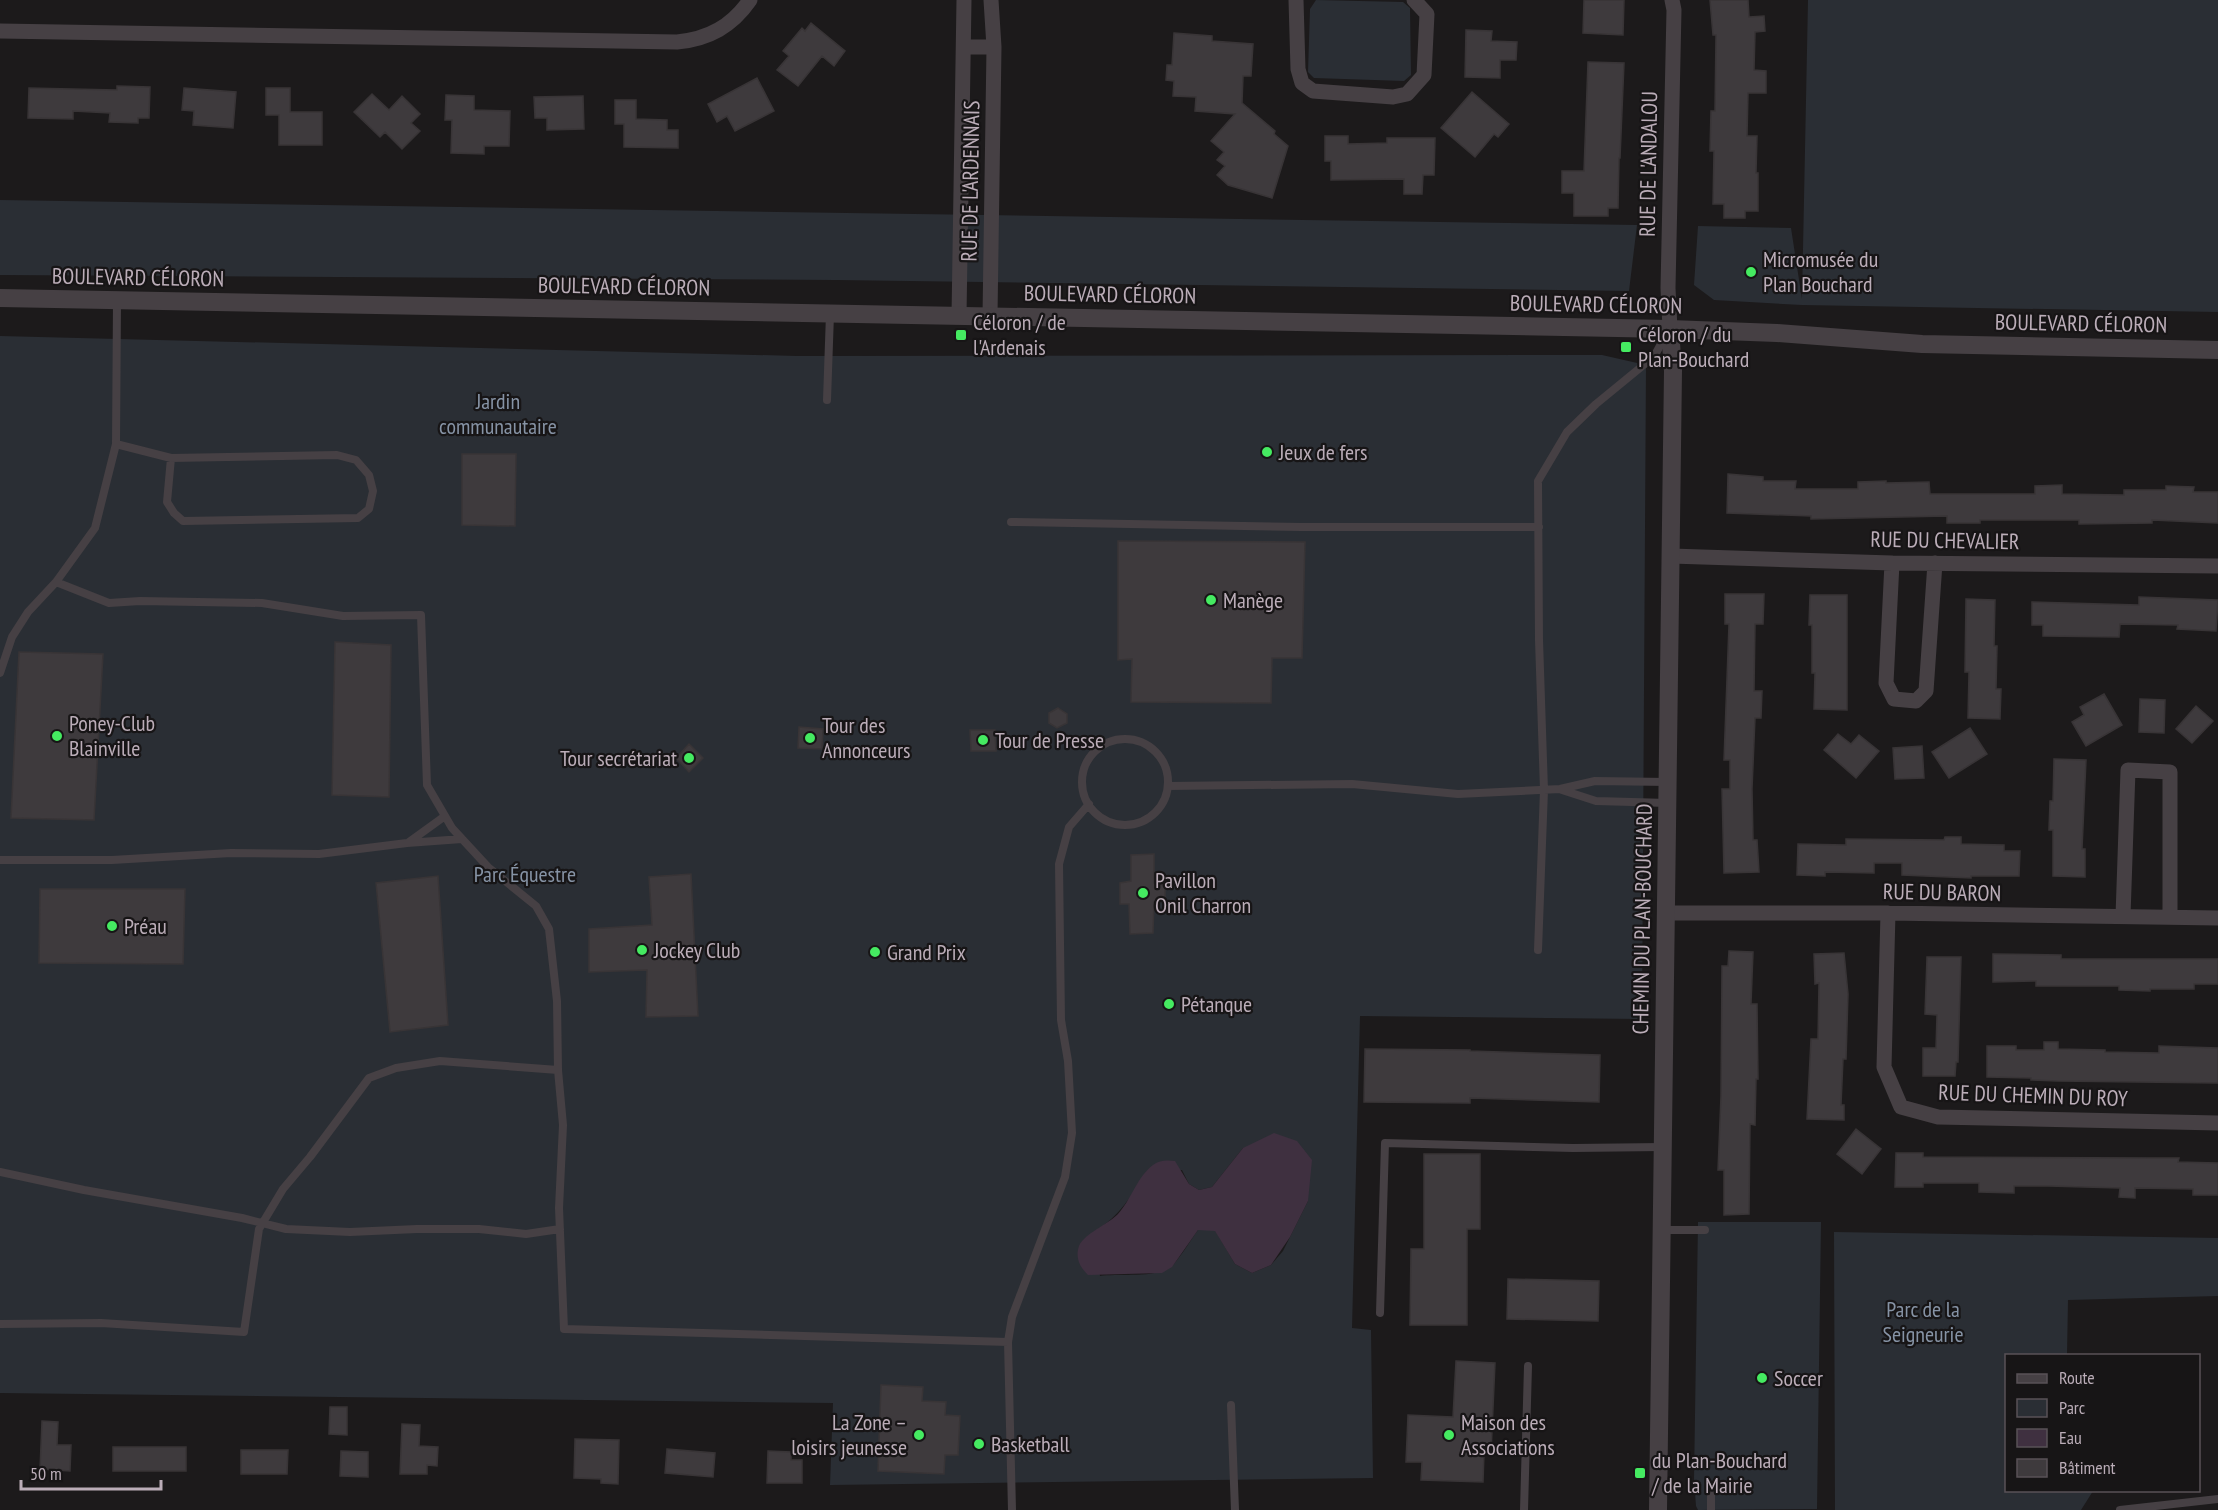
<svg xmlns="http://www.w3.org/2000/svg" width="2218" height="1510" font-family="'PT Sans Narrow',sans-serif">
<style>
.green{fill:#2a2e34;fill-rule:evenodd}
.water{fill:#3f3040}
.building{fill:#3e3a3d;stroke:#383436;stroke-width:1.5}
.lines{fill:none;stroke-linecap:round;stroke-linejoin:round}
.service{stroke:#464044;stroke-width:8}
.minor{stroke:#464044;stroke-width:15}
.tertiary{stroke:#464044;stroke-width:18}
.poi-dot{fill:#45ea61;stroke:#171516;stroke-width:2}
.labels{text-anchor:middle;stroke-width:4.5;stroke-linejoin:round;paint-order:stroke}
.street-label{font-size:22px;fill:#bbadb8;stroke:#171516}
.poi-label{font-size:22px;fill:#bbadb8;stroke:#171516;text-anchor:start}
.park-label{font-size:22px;fill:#8693a5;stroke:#171516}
</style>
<rect width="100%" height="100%" fill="#1c1a1b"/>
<path class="green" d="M1316,0L1403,2L1410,8L1411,75L1404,81L1314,78L1308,72L1310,9Z
M1808,0H2218V312L1802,305L1714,300L1694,285L1698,226L1791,228L1802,299Z
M0,200L1637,225L1629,291L836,280L0,275Z
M0,336L797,356L1602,355L1646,365L1642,1019L1360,1016L1352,1328L1371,1330L1373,1478L830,1485L833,1403L0,1393ZM1243,1148L1308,1201L1283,1251L1271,1265L1252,1273L1235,1264L1215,1230H1198C1190,1241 1182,1255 1173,1265C1160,1279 1119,1273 1100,1276L1094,1232C1119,1217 1132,1195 1147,1171L1182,1170L1189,1184L1199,1190L1212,1187Z
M1698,1222H1821L1817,1509L1698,1510L1696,1506L1694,1479Z
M1834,1232L2218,1238V1296L2068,1300L2067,1355L2006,1356V1490L2093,1491L2081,1510H1835Z"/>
<path class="water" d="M1274,1133L1297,1141L1312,1160L1308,1201L1290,1237L1271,1265L1252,1273L1235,1264L1215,1231L1198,1230L1172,1267L1162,1273L1088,1275C1080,1267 1075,1258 1079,1246C1085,1233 1107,1225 1118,1214C1131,1200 1137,1177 1153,1165C1160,1160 1166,1160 1175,1161L1189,1184L1199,1190L1212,1187L1243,1148Z"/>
<path class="building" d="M1584,0H1624L1623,35L1583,33Z
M1710,0H1748L1749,17L1764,16L1765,31L1755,32L1754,70L1766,71V93H1748L1747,136H1757L1756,173H1758V211H1745V218H1724V204H1713L1714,151H1710L1711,111H1715L1716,35H1713Z
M811,23L845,51L834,66L822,56L798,86L777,70L789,56L783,51L802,28L805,31Z
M1466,30L1492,31L1491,41L1517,42L1516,60H1500V78L1465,77Z
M1174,33L1212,36V41L1253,44L1251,76H1243L1242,103L1275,131L1274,134L1288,146L1272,198L1228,185L1217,175L1225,166L1217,160L1224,152L1211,141L1235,114L1195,111L1196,97L1173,96L1174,81L1166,80L1167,65H1172Z
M1588,62L1624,63L1620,158H1619L1618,208H1608V216H1574V193H1562V171H1584Z
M757,78L774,111L735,131L727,116L717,122L708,104Z
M117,86L150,87L149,118H138V123L109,122L110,113L73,111V119L28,118L29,88L117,90Z
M184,88L236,92L233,128L193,125L194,111L182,110Z
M266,88H290V112H322V145H279V115H266Z
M1472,92L1509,124L1498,137L1494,134L1475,157L1441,128Z
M372,94L389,110L402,96L420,114L411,123L420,131L402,149L385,132L380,137L354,112Z
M446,95L474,96V110L510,111L509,146H484V154L451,153L452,120H445Z
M583,96L584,129L547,130V118H535L534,97Z
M615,100H636V119L667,120V130H678V148L624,147V124H615Z
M1325,136H1348V144L1387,143V138H1435L1434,175H1423L1422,194H1404V179L1331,180V161H1325Z
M462,454H516L515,526L462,525Z
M1728,474L1763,477V481H1796L1795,489H1858V482L1886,481V483L1929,482L1930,494H2035V486L2062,485V494L2124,495V490H2166V486L2194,487L2193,492H2218V523L2152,520V523L2079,524V520H1980V523H1947V516L1811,519V516L1727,513Z
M1118,541L1305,542L1302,658H1272L1271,703L1131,702L1132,659L1118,660Z
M1725,594H1764L1763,624H1755L1754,691H1762L1761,718H1755L1752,789L1753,840H1757L1759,872L1724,873L1722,789H1730V760H1724L1729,624H1725Z
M1810,595H1847V710L1814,709L1815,673H1812V625H1809Z
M2139,597L2218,600L2216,631L2177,629L2178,625L2120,624L2119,637L2043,636V625H2032V602L2139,605Z
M1966,599L1995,600L1994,646H1997L1996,689H2001L2000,719L1968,718L1969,672H1965Z
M335,642L391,645L389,797L332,795Z
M19,652L103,654L94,820L11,818Z
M2104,694L2122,725L2086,746L2072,722L2084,715L2080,707Z
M2140,699L2165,700L2164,733L2139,732Z
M2196,706L2213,721L2192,743L2176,729Z
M1058,708L1067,714V723L1057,728L1049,723V713Z
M799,727L823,729L822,749L798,748Z
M1970,728L1987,754L1949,778L1932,752Z
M970,730H995L996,751H971Z
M1838,734L1851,744L1859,735L1879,751L1856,778L1824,750Z
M689,744L703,758L689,772L676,758Z
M1922,746L1924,778L1895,779L1893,748Z
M2054,759L2086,760L2082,849H2085V877L2053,876V830H2049L2050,801H2053Z
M1945,837H1961V844L2004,845V851H2020L2019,876H1971V878L1902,875V863H1874V873L1825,872V876L1797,875L1798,844L1846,845V839L1944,840Z
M1154,854V883L1165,885V901L1154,902L1153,933L1130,934L1129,904H1120V883L1131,881V855Z
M691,874L698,1016L646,1017L647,970L589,972V929L652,925L649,877Z
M438,876L448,1025L390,1032L376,883Z
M40,889H185L183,964L39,963Z
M1729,951L1753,952L1751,1004H1757L1758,1079H1756L1755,1125L1750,1124L1749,1214L1724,1215V1170H1718L1721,1096L1722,966H1728Z
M1844,953L1848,994L1846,1059H1843L1841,1105H1844V1120L1807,1119L1811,1039H1818L1819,983L1815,984L1814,954Z
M1993,954L2061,955V959H2218V984H2194V989H2150V991L2119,990V986H2036V981L1993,982Z
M1927,957H1961L1958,1062H1956L1955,1076H1923V1048H1936L1937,1015L1925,1014Z
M2044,1042H2058V1049L2105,1050V1052L2159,1053V1046L2218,1048V1083L2057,1081L2031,1080V1078L1987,1077V1046H2016V1050H2044Z
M1365,1049L1470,1050V1051L1600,1055L1599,1102L1470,1098V1103L1364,1102Z
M1856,1129L1881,1149L1862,1174L1837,1154Z
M1896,1153H1923V1157L2149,1158H2179L2178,1162L2218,1163V1195H2193V1189L2135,1188V1198L2119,1197L2120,1188L2048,1186H2014V1193L1979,1192V1183H1923V1187H1895Z
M1424,1154H1480V1229H1467V1325H1410L1411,1249H1424Z
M1508,1279L1599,1281L1598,1321L1507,1319Z
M1456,1361L1495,1363L1491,1453H1484L1483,1482L1421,1480L1422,1462H1406L1408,1415L1453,1417Z
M881,1385L923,1387L922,1401L946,1402L945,1415L960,1416L958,1455H945L944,1474L878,1471Z
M330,1407H347V1435L329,1434Z
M42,1421L58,1422L57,1445H71L70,1471L40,1469Z
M402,1424L420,1425L419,1446L438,1447L437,1466L427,1465V1474H400Z
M575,1439L619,1440L618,1484L601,1483V1479L574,1478Z
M113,1447H186V1471H113Z
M667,1449L715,1453L713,1477L665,1473Z
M241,1450H288L287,1474H241Z
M341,1451L368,1452V1477L340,1476Z
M768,1451L791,1452V1460H802V1483H767Z"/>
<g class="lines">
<path class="service" d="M117,301L116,444L95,528L56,582L109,603L140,601L262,603L343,616L421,615L427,785L452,828L488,867L536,906L549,929L557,1001L558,1070L563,1125L559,1208L564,1329L1008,1342
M827,400L830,314
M116,444L171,458L337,455L356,460L369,475L373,491L369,509L358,518L183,521L174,513L167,502L171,458
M1011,522L1301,527H1539
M0,673L12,637L28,612L56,582
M1082 782a43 43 0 1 1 86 0a43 43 0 1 1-86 0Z
M1168,786L1352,784L1458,794L1560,789L1595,781L1668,782
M1562,790L1596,801L1668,803
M409,842L445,816
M0,860H112L231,853L319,854L407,843L462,839
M1538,950L1544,790L1539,640L1538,481L1567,432L1596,404L1646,363L1656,353L1666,335
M0,1172L84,1190L242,1218L286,1229L350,1232L417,1229H479L526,1234L560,1229
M1662,1230H1705
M1380,1313L1385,1143L1573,1148L1663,1147
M0,1324L101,1323L244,1332L259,1229L283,1189L310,1157L369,1078L396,1068L440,1061L558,1070
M1231,1405L1235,1510
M1012,1510L1008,1342L1012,1317L1065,1177L1072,1133L1068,1061L1061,1020L1059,864L1069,827L1089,804
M1524,1510L1528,1366
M1711,1510V1490
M2120,1510L2218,1499"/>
<path class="minor" d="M1296,0L1298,69L1302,83L1313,91L1393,97L1407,94L1424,75L1427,14L1414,0
M0,31L677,42C709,39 732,26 750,0
M964,47H994
M959,316L964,0
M990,316L994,47L991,0
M1670,329L1668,288L1674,10L1672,0
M1671,556L1892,563L2218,566
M1892,563L1886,683L1894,699L1916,701L1926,691L1935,563
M1666,913H1888L2218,918
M1888,913L1884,1067L1901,1107L1938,1117L2218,1123
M2123,916L2128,770L2170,772V916"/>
<path class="tertiary" d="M0,298L1670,329L1777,333L1922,344L2218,350
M1658,1510L1673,371L1670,329"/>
</g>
<g class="poi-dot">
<circle cx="1751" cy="272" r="6"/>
<rect x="955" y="329" width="12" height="12" rx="3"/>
<rect x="1620" y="341" width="12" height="12" rx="3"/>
<circle cx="1267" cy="452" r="6"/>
<circle cx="1211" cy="600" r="6"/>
<circle cx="57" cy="736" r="6"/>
<circle cx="810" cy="738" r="6"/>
<circle cx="983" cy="740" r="6"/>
<circle cx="689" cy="758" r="6"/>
<circle cx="1143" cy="893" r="6"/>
<circle cx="112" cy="926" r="6"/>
<circle cx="642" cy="950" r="6"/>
<circle cx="875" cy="952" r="6"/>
<circle cx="1169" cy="1004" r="6"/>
<circle cx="1762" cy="1378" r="6"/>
<circle cx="919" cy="1435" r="6"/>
<circle cx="1449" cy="1435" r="6"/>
<circle cx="979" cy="1444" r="6"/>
<rect x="1634" y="1467" width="12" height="12" rx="3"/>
</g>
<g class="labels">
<g class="street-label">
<text transform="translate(1648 164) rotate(-89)" y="8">RUE DE L'ANDALOU</text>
<text transform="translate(970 181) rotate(-89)" y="8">RUE DE L'ARDENNAIS</text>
<text transform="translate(138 277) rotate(1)" y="8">BOULEVARD CÉLORON</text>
<text transform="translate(624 286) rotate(1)" y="8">BOULEVARD CÉLORON</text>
<text transform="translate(1110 294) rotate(1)" y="8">BOULEVARD CÉLORON</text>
<text transform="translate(1596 304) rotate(1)" y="8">BOULEVARD CÉLORON</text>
<text transform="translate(2081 323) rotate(1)" y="8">BOULEVARD CÉLORON</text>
<text transform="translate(1945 540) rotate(1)" y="8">RUE DU CHEVALIER</text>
<text transform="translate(1942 892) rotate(1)" y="8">RUE DU BARON</text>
<text transform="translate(1642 919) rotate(-89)" y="8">CHEMIN DU PLAN-BOUCHARD</text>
<text transform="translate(2033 1095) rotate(2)" y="8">RUE DU CHEMIN DU ROY</text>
</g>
<g class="poi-label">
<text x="1763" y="267">Micromusée du<tspan x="1763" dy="25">Plan Bouchard</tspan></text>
<text x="973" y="330">Céloron / de<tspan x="973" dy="25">l'Ardenais</tspan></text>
<text x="1638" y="342">Céloron / du<tspan x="1638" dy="25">Plan-Bouchard</tspan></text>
<text x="1279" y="460">Jeux de fers</text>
<text x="1223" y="608">Manège</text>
<text x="69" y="731">Poney-Club<tspan x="69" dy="25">Blainville</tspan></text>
<text x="822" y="733">Tour des<tspan x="822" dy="25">Annonceurs</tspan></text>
<text x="995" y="748">Tour de Presse</text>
<text x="677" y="766" text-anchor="end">Tour secrétariat</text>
<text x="1155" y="888">Pavillon<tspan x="1155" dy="25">Onil Charron</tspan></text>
<text x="124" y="934">Préau</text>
<text x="654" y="958">Jockey Club</text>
<text x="887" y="960">Grand Prix</text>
<text x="1181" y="1012">Pétanque</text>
<text x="1774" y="1386">Soccer</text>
<text x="907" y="1430" text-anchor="end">La Zone –<tspan x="907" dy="25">loisirs jeunesse</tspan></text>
<text x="1461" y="1430">Maison des<tspan x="1461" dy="25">Associations</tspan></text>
<text x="991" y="1452">Basketball</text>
<text x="1652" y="1468">du Plan-Bouchard<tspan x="1652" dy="25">/ de la Mairie</tspan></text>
</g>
<g class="park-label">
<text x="498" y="409">Jardin<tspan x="498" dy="25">communautaire</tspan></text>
<text x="525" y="882">Parc Équestre</text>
<text x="1923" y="1317">Parc de la<tspan x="1923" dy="25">Seigneurie</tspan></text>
</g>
</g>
<rect x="2005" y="1354" width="195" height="138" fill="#171516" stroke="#595257" stroke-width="1.5"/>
<rect x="2017" y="1374" width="30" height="9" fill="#464044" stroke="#595257" stroke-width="1.5"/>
<text x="2059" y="1384" font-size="18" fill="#bbadb8">Route</text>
<rect x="2017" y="1399" width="30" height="18" fill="#2a2e34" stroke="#595257" stroke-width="1.5"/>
<text x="2059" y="1414" font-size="18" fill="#bbadb8">Parc</text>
<rect x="2017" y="1429" width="30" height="18" fill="#3f3040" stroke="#595257" stroke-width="1.5"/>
<text x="2059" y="1444" font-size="18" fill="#bbadb8">Eau</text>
<rect x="2017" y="1459" width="30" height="18" fill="#3e3a3d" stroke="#595257" stroke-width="1.5"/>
<text x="2059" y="1474" font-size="18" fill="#bbadb8">Bâtiment</text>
<path d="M21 1480v9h140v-9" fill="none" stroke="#bbadb8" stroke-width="3"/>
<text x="30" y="1480" font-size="18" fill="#bbadb8" stroke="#171516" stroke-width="4.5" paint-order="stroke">50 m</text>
</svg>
